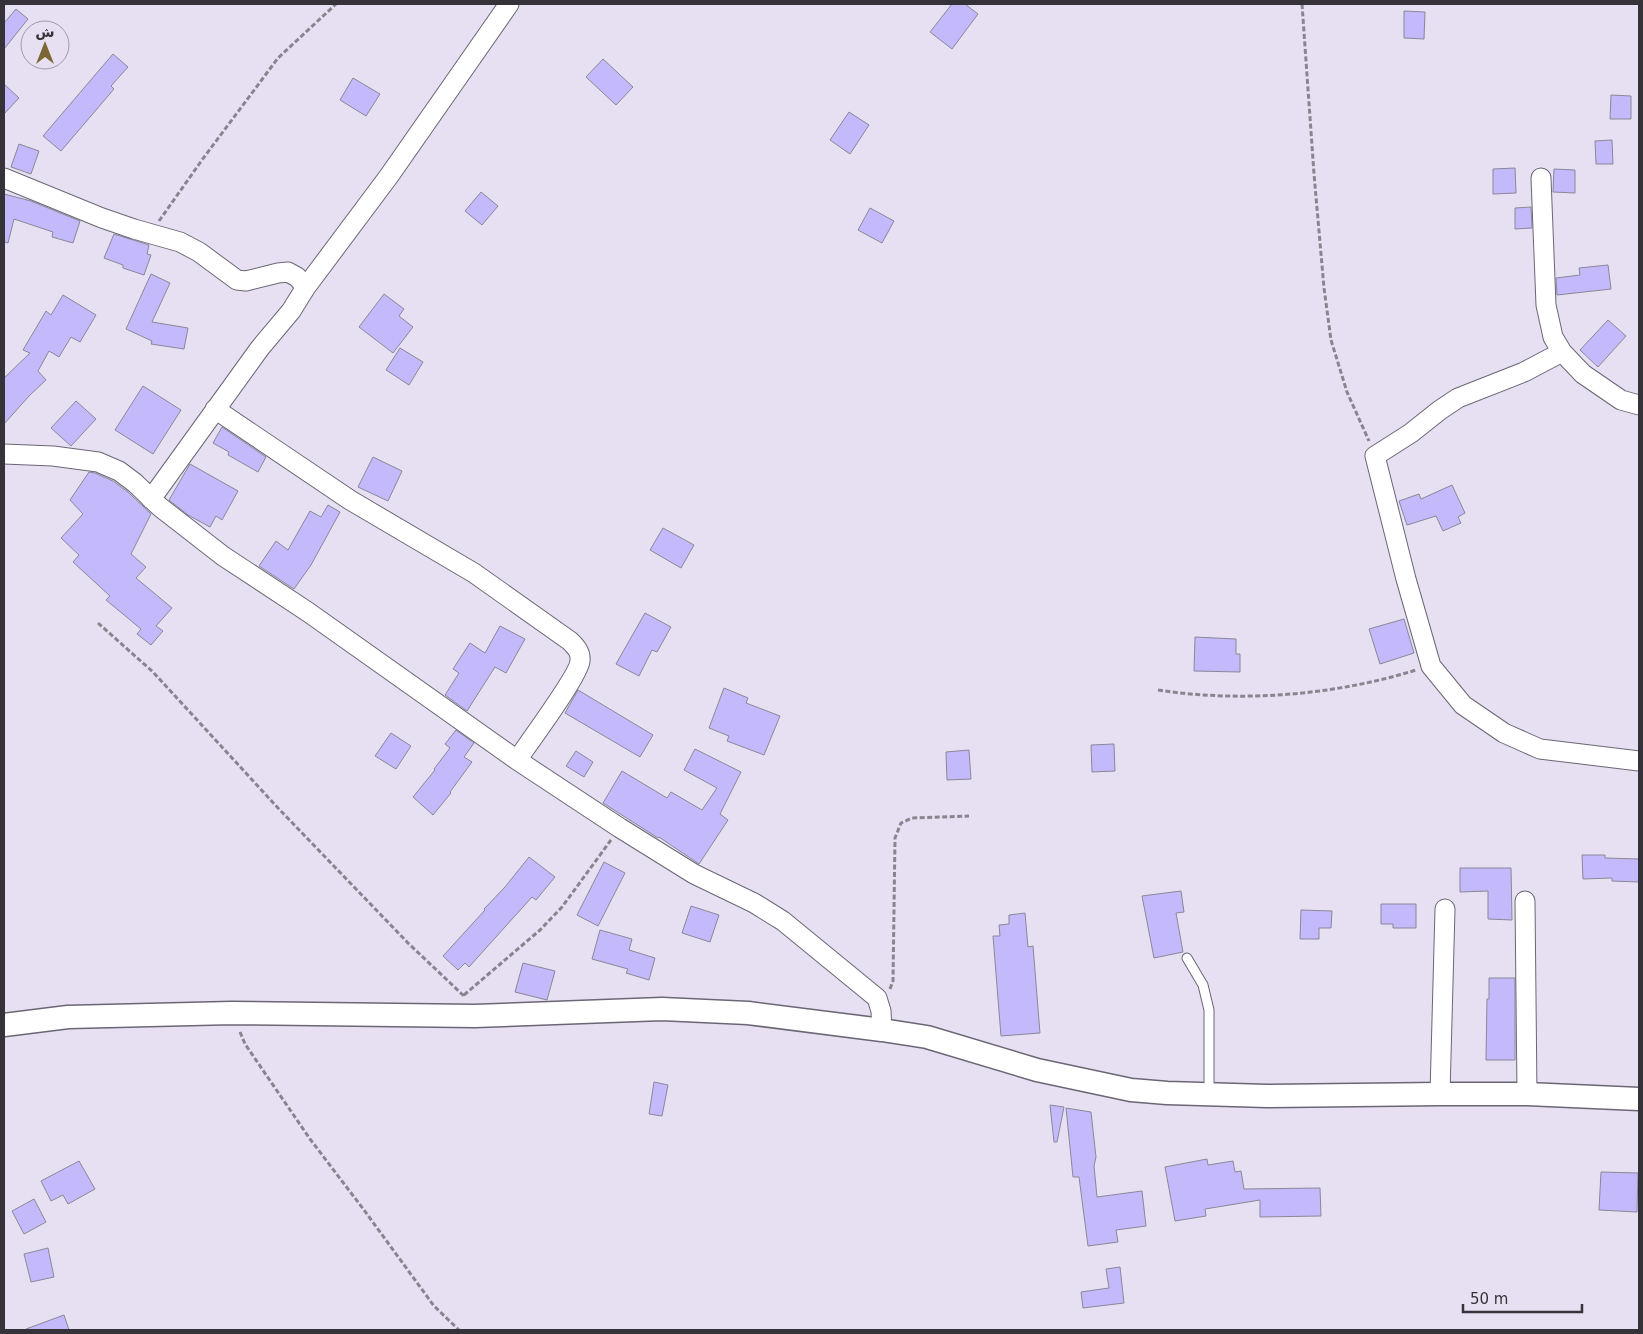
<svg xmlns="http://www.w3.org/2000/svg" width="1643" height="1334" font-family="'DejaVu Sans','Noto Naskh Arabic',sans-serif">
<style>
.building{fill:#c4b9fb;stroke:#8a8898}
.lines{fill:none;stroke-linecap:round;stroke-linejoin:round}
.service-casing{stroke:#6b6675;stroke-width:11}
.minor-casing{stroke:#6b6675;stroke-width:21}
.tertiary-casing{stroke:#6b6675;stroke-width:25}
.path{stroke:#898590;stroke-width:3;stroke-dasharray:5 2.5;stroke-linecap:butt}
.service{stroke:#fff;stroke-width:9}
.minor{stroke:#fff;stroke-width:19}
.tertiary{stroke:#fff;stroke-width:22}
</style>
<rect width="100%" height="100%" fill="#e7e0f2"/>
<path class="building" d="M952,4H965L978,14L952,49L930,32Z
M16,9L28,19L4,49V23Z
M1404,11L1425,12L1424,39L1404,38Z
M113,54L128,67L111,86L114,89L61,151L43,136Z
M603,59L633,87L616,105L586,77Z
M353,78L380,94L366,116L340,100Z
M4,84L19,98L4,114Z
M1611,95L1631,96V119H1610Z
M849,112L869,125L850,154L830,140Z
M1612,140L1613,164H1596L1595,141Z
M19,144L39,151L31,174L11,167Z
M1515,168L1516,193L1493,194V169Z
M1554,169L1575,170V193L1553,192Z
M481,192L498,206L482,225L465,211Z
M4,194L31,201L80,221L73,243L52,237L53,232L14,219L8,243L4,242Z
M1531,207L1532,228L1515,229V208Z
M870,208L894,221L882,243L858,230Z
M114,234L149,245L147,254L151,255L144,275L123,268V265L104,258Z
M1608,265L1611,289L1557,295L1556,278L1580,275L1579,268Z
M151,274L170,283L152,322L188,328L184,349L151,344L152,341L126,329Z
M384,294L404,309L399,316L413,327L393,353L359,327Z
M63,295L96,315L80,342L71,337L59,357L49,351L38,371L46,380L30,395L4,424V378L30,353L23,350L46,311L51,315Z
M1608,320L1626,336L1598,367L1580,350Z
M400,348L423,362L409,385L386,370Z
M143,386L181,410L153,454L115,430Z
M76,401L96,419L71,446L51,428Z
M222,427L266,457L258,472L228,455L229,452L213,443Z
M373,457L402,471L388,501L358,487Z
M190,464L238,491L222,520L216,516L210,527L188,515L169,500Z
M89,472L95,473L113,481L128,492L151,514L131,554L146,567L136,578L172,608L156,626L163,631L151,645L137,634L141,629L106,600L110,596L73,562L79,555L61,538L83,514L70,500Z
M1452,485L1465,513L1458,517L1461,523L1443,531L1436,516L1407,525L1399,501L1419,494L1421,499Z
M328,505L340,512L311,565L294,589L259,566L276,541L288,550L310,511L321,517Z
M663,528L694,545L681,568L650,550Z
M645,613L671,627L657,652L652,650L639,676L616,664Z
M1404,619L1414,653L1380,664L1369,629Z
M500,626L525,639L506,673L495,667L467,711L445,695L459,673L453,669L470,643L485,653Z
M1195,637L1236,639V654H1240V672L1194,671Z
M724,688L748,698L746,703L780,716L764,755L727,741L729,736L709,728Z
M578,690L653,735L640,757L565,713Z
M456,730L474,743L464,757L472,762L450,792L451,793L433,815L413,797L435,770L434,769L450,748L445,744Z
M391,733L411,746L396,769L375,756Z
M1114,744L1115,771L1092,772L1091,745Z
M695,749L741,772L720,814L728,820L699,864L659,837L658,838L603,803L622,771L667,798L671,792L702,810L717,788L684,770Z
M969,750L971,779L947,780L946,752Z
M576,751L593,762L584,777L566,766Z
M1582,855H1605V858L1639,859V882L1612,881V878L1583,879Z
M529,857L555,877L536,900L532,897L469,967L465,963L458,970L443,956L485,910L484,909L505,887Z
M604,862L625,873L598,926L577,915Z
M1460,868H1511L1512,920L1488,919V891L1460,892Z
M1181,891L1184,912L1176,913L1183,952L1154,958L1142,896Z
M1381,904H1416V928H1393V924H1381Z
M691,906L719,915L710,942L682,933Z
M1301,910L1332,911L1331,928H1319V939H1300Z
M1025,913L1028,947L1033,946L1040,1033L1001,1036L993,936H1000L999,925L1009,924V915Z
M600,930L632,939L629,950L655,958L649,980L626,973L628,969L592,959Z
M523,963L555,971L547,1000L515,992Z
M1489,978H1515V1060H1486L1487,999H1489Z
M654,1082L668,1085L662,1116L649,1114Z
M1050,1105L1064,1107L1057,1142H1054Z
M1066,1108L1091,1112L1096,1157L1094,1166L1097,1197L1142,1191L1146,1226L1116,1230L1118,1242L1088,1246L1079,1177H1073Z
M1207,1159L1208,1165L1233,1161L1235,1172L1241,1171L1244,1189L1320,1188L1321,1216L1260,1217V1200L1205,1209L1206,1216L1175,1221L1165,1167Z
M79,1161L95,1189L68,1204L63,1195L51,1201L41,1181Z
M1601,1172L1638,1173L1637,1212L1599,1210Z
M34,1199L46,1222L24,1234L12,1211Z
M48,1248L54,1277L31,1282L24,1254Z
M1120,1267L1124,1303L1083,1308L1081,1292L1109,1288L1106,1269Z
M64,1315L69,1330H26V1329Z"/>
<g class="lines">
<defs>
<path id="service" d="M1187,958L1203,985L1209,1010V1093"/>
<path id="minor" d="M4,178L102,218L134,229L180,242L199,252L237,280L246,281L278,273L288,272L297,277L306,287
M1541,178L1546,305L1553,337L1562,352L1583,374L1621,400L1639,405
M1562,352L1524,372L1458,398L1440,410L1411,433L1375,456L1406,579L1431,666L1463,705L1504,733L1540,749L1639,761
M215,409L350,500L474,573L570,641C576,647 581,652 580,661C579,675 528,744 517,760
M4,454L53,456L98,462L119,471L135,483L160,507L223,556L308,612L517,760L620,828L694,874L754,903L783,921L877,998L881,1011L882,1030
M151,499L260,348L291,311L306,287L389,176L509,4
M1525,901L1527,1094
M1440,1094L1445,909"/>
<path id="tertiary" d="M4,1025L68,1017L232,1013L475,1016L662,1009L748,1013L882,1030L927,1037L1037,1070L1131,1090L1167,1093L1267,1096L1440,1094H1527L1639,1099"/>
</defs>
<use href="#service" class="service-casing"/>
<use href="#minor" class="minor-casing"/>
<use href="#tertiary" class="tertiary-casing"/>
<path class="path" d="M1302,4L1314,174L1324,288L1331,340L1347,392L1369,441
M159,221L202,160L278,58L336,4
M98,623L153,672L278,808L408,943L465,997
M1158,690C1242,703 1336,695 1416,670
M890,989L893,981L895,838L901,823L912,818L969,816
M464,995L540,930L562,907L611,840
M240,1032L245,1044L310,1139L364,1210L434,1306L459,1330"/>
<use href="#service" class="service"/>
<use href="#minor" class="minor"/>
<use href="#tertiary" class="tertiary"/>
</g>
<rect width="1643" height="1334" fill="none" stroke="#353339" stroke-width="10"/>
<g transform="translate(45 45)"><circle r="24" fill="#e7e0f2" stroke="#a09ba8"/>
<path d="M0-4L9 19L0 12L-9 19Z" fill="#7b6635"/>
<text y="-8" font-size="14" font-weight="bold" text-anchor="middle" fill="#353339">ش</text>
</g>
<path d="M1463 1304v8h119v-8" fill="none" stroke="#353339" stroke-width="2.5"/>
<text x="1470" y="1304" font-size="15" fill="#353339" stroke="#e7e0f2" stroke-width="4" paint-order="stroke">50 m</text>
</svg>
